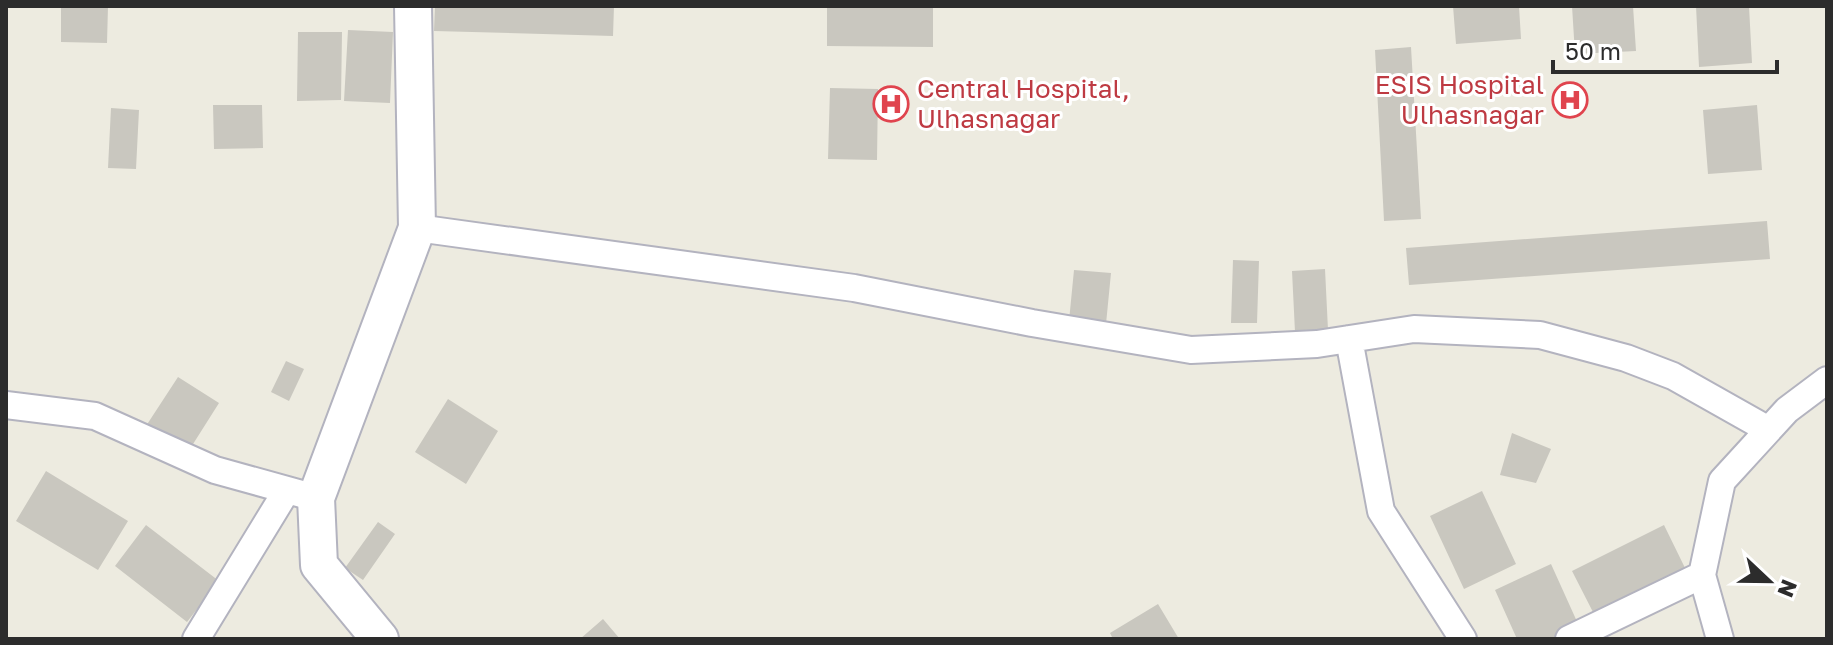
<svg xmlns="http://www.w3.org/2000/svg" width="1833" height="645" font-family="'Golos Text',sans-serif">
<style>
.building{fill:#c9c7bf}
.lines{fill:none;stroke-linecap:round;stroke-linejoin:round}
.street-casing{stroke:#b3b3bf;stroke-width:30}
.secondary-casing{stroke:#b3b3bf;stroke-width:40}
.street{stroke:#fff;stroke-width:26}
.secondary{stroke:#fff;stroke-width:36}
.labels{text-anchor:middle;stroke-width:6;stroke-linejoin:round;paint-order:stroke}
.health-label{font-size:26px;fill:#be3a42;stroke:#fff;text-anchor:end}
</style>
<rect width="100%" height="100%" fill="#edebe0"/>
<path class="building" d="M61,6H108L107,43L61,42Z
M435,6H614L613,36L434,31Z
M827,6H933V47L827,46Z
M1453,6H1519L1521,39L1456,44Z
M1572,6H1633L1636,51L1575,54Z
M1696,6H1749L1752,63L1699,67Z
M348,30L393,32L390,103L344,101Z
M298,32H342L341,100L297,101Z
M1411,47L1421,219L1384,221L1375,50Z
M830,88L878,89L877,160L828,159Z
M213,105H262L263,148L214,149Z
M1757,105L1762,170L1708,174L1703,110Z
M111,108L139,110L136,169L108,168Z
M1767,221L1770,259L1409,285L1406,248Z
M1233,260L1259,261L1257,323H1231Z
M1325,269L1328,330L1295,332L1292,271Z
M1074,270L1111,273L1106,324L1069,321Z
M286,361L304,369L289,401L271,392Z
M178,377L219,403L188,452L146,426Z
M448,399L498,431L466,484L415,452Z
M1512,433L1551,449L1536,483L1500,475Z
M46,471L128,521L98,570L16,521Z
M1482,491L1516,564L1464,589L1430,516Z
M378,522L395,534L363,580L345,568Z
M146,525L219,581L187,622L115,566Z
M1664,525L1686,570L1595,616L1572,571Z
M1551,564L1579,626L1550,639H1517L1495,590Z
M1158,604L1179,639H1113L1110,633Z
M603,619L620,639H580Z"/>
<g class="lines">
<defs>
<path id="street" d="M417,228L854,288L1032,323L1191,350L1317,344L1414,329L1540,335L1626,358L1673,376L1767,429
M1349,339L1381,511L1463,639
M6,405L95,416L215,470L316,498
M196,639L287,490
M1569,639L1702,575
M1720,639L1702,575L1722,481L1787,410L1827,380"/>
<path id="secondary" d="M380,639L319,565L316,498L417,228L413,6"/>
</defs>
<use href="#street" class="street-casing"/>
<use href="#secondary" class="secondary-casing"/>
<use href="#street" class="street"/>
<use href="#secondary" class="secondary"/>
</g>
<defs>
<symbol id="hospital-ring" viewBox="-11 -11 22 22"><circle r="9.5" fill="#fff" stroke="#e0444e" stroke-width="1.5"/><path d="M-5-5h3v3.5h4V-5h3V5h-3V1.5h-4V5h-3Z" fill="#e0444e"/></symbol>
</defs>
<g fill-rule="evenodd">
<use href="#hospital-ring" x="1550" y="80" width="40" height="40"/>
<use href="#hospital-ring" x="871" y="84" width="40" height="40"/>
</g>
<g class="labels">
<g class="health-label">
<text x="1544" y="94">ESIS Hospital<tspan x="1544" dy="30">Ulhasnagar</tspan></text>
<text x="917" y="98" text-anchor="start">Central Hospital,<tspan x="917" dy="30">Ulhasnagar</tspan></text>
</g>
</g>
<rect width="1833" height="645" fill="none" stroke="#2c2c2c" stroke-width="16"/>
<g transform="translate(1769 581) rotate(112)" stroke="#ffffff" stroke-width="6" paint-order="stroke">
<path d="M0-6L14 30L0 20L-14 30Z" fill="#2c2c2c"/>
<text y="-12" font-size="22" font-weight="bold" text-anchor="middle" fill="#2c2c2c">N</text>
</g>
<path d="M1553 60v12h224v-12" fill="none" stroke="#2c2c2c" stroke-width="4"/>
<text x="1565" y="60" font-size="24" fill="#2c2c2c" stroke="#ffffff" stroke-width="6" paint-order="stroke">50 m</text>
</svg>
